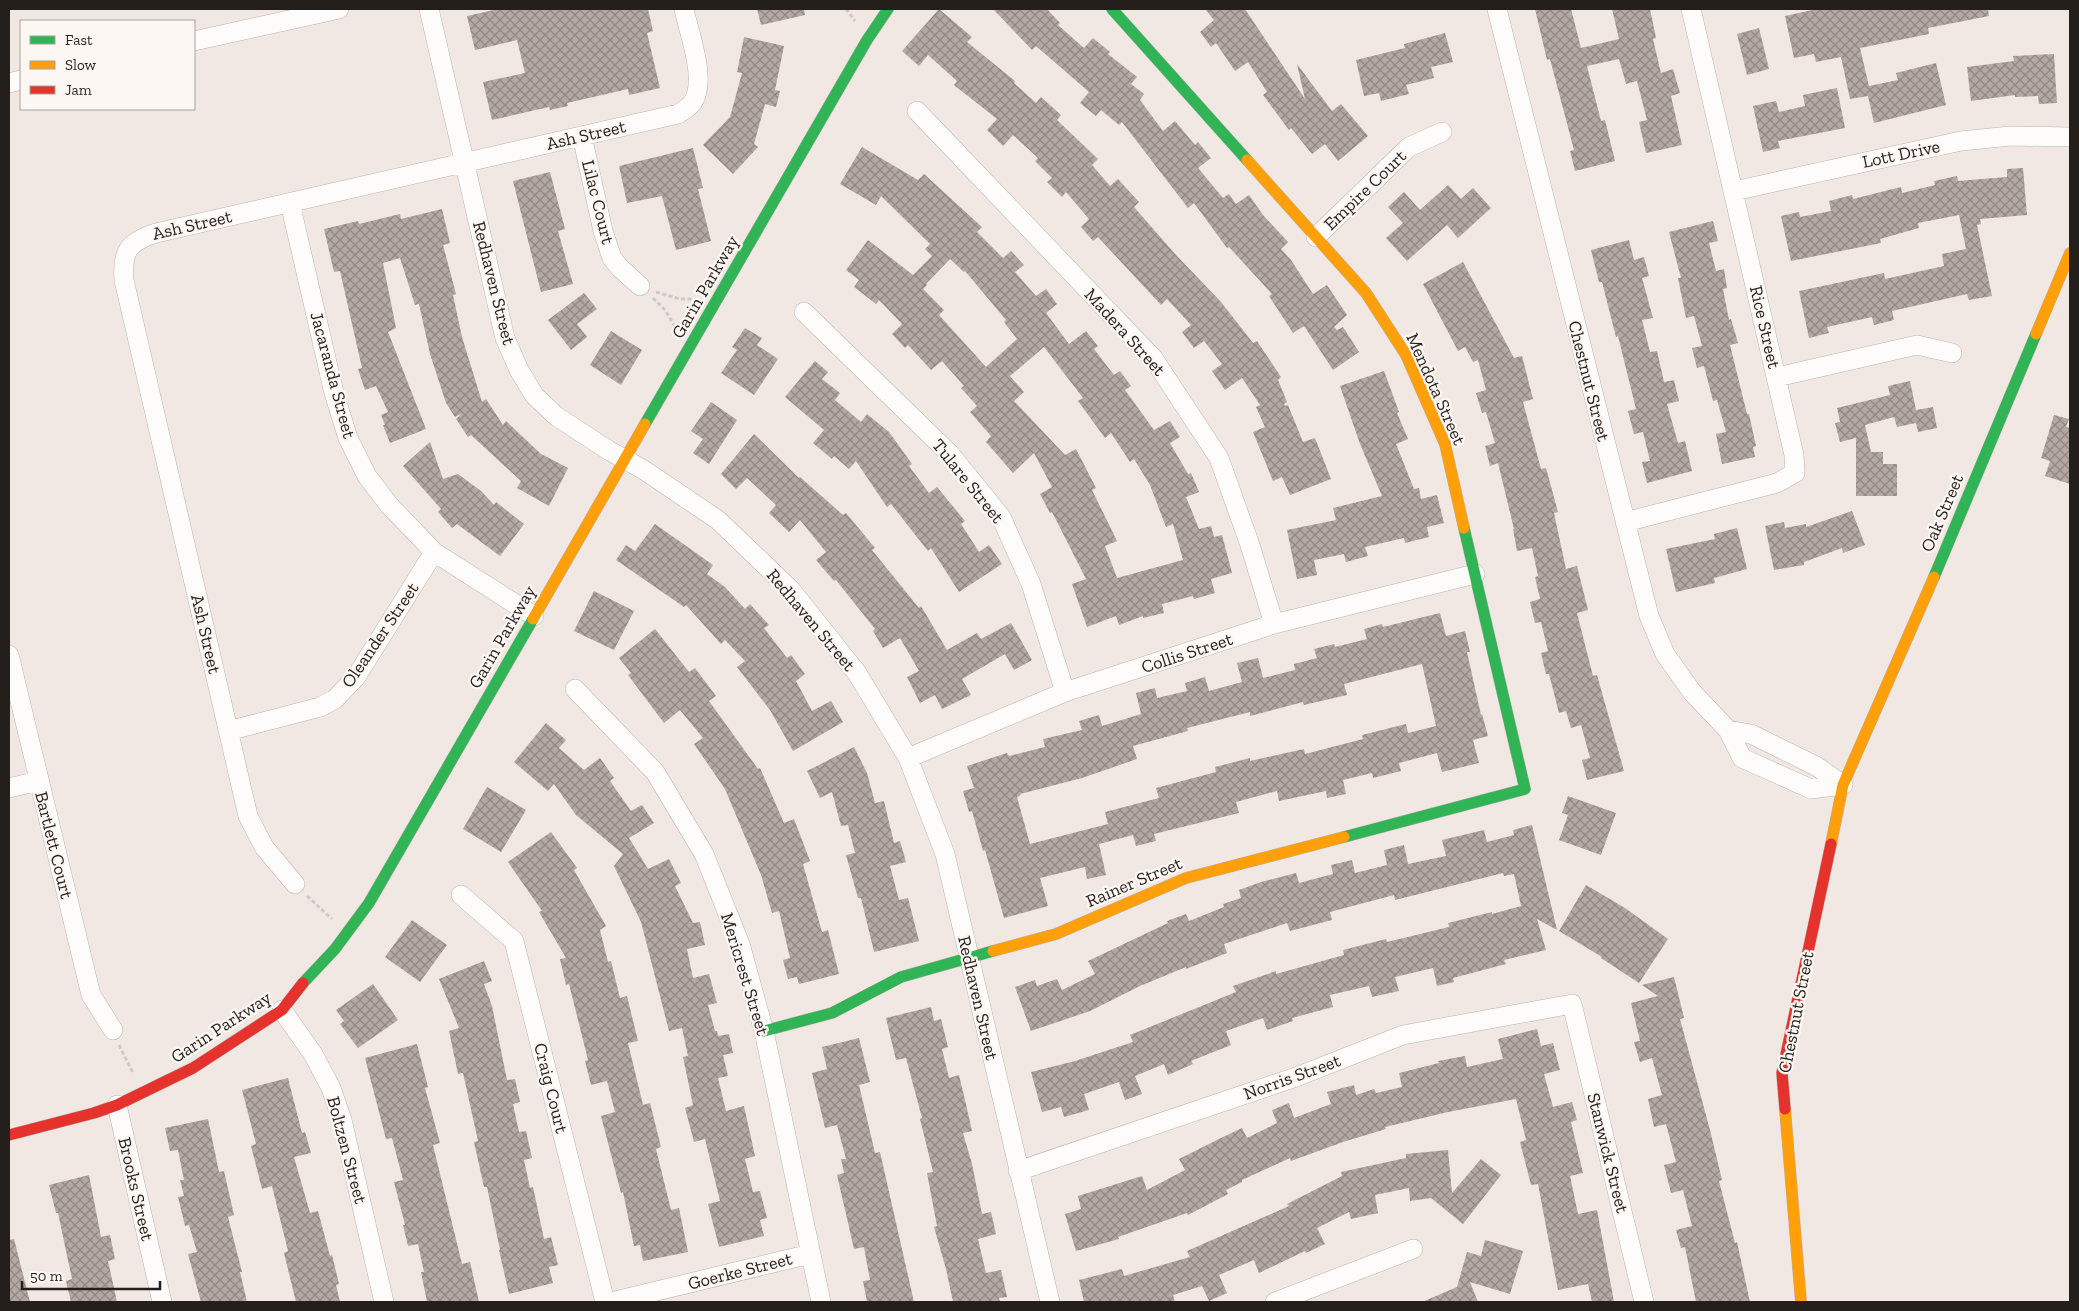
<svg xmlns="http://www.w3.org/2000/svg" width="2079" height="1311" font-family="'Zilla Slab',serif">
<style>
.building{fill:url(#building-cross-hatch);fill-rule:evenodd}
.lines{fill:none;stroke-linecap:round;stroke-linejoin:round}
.street-casing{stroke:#bab3af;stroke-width:20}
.fast-casing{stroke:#bab3af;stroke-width:12}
.slow-casing{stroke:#bab3af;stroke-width:12}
.jam-casing{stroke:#bab3af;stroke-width:12}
.path{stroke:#cccac8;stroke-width:3;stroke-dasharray:4 2.5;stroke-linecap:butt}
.street{stroke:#fdfcfb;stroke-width:19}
.fast{stroke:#30b455;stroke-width:11}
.slow{stroke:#ff9f0a;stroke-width:11}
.jam{stroke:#e5322d;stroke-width:11}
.labels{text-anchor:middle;stroke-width:4.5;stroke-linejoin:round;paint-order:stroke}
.street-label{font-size:18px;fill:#251f1c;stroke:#fdf7f3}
</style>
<defs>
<pattern id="building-cross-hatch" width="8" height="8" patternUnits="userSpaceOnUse" patternTransform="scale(1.25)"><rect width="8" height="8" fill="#b4a8a2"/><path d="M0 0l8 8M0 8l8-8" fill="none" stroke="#928883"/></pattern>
</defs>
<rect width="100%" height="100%" fill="#f2e8e3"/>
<path class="building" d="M498,9H648L653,31L647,33L660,88L629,95L628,89L567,103L568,106L550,110L549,107L492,120L483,82L525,73L517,40L475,50L467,16Z
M757,9H804L805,15L761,25Z
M939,9L972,37L967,42L1015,81L1014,83L1036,103L1041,97L1061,115L1057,120L1098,159L1092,165L1110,186L1118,179L1139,202L1134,207L1176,255L1221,302L1253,343L1257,341L1281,377L1278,380L1287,402L1284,404L1285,406L1288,405L1303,442L1315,438L1331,479L1290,495L1282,477L1273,481L1253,432L1265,427L1256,407L1260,405L1242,378L1225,390L1212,371L1222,364L1204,341L1194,348L1182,332L1191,325L1167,299L1161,305L1098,237L1093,241L1081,227L1089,219L1066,192L1062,197L1047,182L1052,178L1035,161L1038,158L1013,135L1003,146L987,130L997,119L954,85L957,81L928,55L919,66L902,51Z
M993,9H1047L1060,23L1058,25L1084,48L1093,38L1110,52L1108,54L1137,77L1131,84L1144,94L1140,100L1163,131L1175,121L1195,145L1198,142L1211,158L1198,168L1223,198L1229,194L1236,204L1249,195L1263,215L1288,242L1281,249L1291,260L1313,294L1327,285L1347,315L1334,327L1337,330L1343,327L1359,352L1333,370L1304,326L1293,333L1269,296L1272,294L1229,247L1227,248L1194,203L1188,208L1122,122L1119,125L1101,110L1096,116L1080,103L1089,92L1036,46L1032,50Z
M1205,9H1245L1305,99L1297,64L1332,111L1341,104L1368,136L1338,161L1325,144L1312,154L1291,128L1289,130L1263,95L1267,92L1248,62L1235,71L1216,43L1211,47L1200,32L1214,20Z
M1535,9H1571L1581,48L1619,39L1612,9H1650L1656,38L1653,39L1661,73L1673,69L1680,93L1671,96L1682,145L1646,153L1639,122L1647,120L1637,81L1626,84L1619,59L1587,66L1601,121L1605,120L1615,161L1575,171L1570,151L1574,150L1550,59L1547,60Z
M1817,9H1988L1989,16L1928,28L1929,34L1860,48L1869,86L1898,80L1896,73L1936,63L1946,105L1874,123L1868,96L1850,99L1841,57L1816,62L1814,54L1794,58L1785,16Z
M1759,28L1769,69L1747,75L1737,34Z
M1445,33L1453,62L1431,67L1434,78L1406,85L1409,94L1381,101L1379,93L1364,96L1356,60L1405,48L1404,44Z
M744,37L784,46L775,90L780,91L776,107L765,104L754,144L758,147L733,174L703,145L730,117L742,73L737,72Z
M2054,54L2057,103L2039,104L2038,96L2015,97V95L1971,101L1967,67L2014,61L2013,56Z
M1837,88L1845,128L1778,141L1780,148L1763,152L1753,106L1776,101L1779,112L1805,106L1803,95Z
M862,147L918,180L924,174L982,227L977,232L1003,258L1011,251L1024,265L1015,272L1036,296L1046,289L1057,304L1046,313L1069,344L1086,331L1098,346L1094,349L1114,375L1120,371L1131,386L1125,390L1154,430L1170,421L1180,437L1170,443L1188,474L1191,473L1199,492L1186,497L1199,529L1211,526L1214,537L1222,535L1232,573L1211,579L1215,593L1194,599L1193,596L1162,604L1164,613L1143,618V616L1119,625L1116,616L1087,627L1072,584L1086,579L1052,512L1050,513L1040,494L1052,487L1034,453L1013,473L986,442L991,436L970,412L977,406L961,388L964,386L942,361L931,370L908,345L905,348L892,334L902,324L879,300L876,304L854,287L859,280L846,270L868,240L913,275L932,256L925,249L930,244L881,196L876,205L840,184ZM950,259L964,272L965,271L1006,320L1004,322L1017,339L986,367L939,315L944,310L923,289L927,285L926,284ZM1044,347L1083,398L1078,401L1105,438L1111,433L1130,462L1134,459L1150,485L1166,527L1173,524L1183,560L1117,578L1105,546L1117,541L1092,490L1096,488L1076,449L1065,455L1014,401L1024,392L1010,376Z
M693,148L703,188L698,189L711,241L676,250L662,196L627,203L619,166Z
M2023,168L2027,215L1980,219L1981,224L1977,225L1992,296L1969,300L1967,294L1892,311L1894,320L1874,325L1872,317L1827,327L1829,333L1809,338L1799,291L1884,273L1885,279L1944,266L1942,254L1966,249L1959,215L1918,223L1919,228L1880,239L1881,243L1791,261L1781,216L1799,212L1800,217L1831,211L1829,201L1852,195L1853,199L1901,187L1902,193L1935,185L1934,181L1957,176L1958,181L2007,177V169Z
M550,172L565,229L558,231L573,284L541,292L513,181Z
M1448,185L1461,199L1473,188L1491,208L1458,238L1447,225L1407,261L1386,238L1403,223L1388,207L1404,192L1420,210Z
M442,209L450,243L443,245L456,294L453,295L462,337L482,402L486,399L503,425L506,421L541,454L568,468L549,506L517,488L521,481L471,435L468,437L456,419L461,414L455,417L446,403L430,354L419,304L415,305L400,258L383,263L396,328L388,332L426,429L390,443L383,425H385L381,415L388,412L376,386L365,390L358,369L362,368L340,271L334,272L324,229L358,221L359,224L400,214L401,219Z
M1713,221L1718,241L1709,243L1716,271L1724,269L1727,288L1723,289L1729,320L1731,319L1738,343L1730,345L1747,414H1749L1756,446L1753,447L1755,457L1722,464L1716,434L1726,432L1717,400L1713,401L1704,366L1697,368L1692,348L1702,346L1694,316L1686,318L1678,278H1681L1669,232Z
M1629,240L1634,260L1644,257L1649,276L1642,278L1653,318L1642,320L1650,352L1657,351L1664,382L1674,380L1679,401L1667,404L1678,443L1685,441L1692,471L1647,483L1642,462L1650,461L1643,432L1634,434L1628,411L1636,409L1618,336L1616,337L1602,282H1599L1591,250Z
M1463,262L1514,358L1522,356L1533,399L1523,402L1541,469L1546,468L1558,512L1554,513L1566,569L1577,566L1588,610L1577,613L1593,676L1597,675L1624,771L1587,780L1582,760L1590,758L1581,725L1571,728L1566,711L1559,713L1549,674H1546L1541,653L1548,651L1541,622L1535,623L1530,602L1540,599L1535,577L1538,576L1532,548L1517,551L1513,529H1514L1498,463L1490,466L1485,446L1495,443L1486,412L1482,413L1476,393L1486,390L1478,360L1473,362L1465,347L1458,351L1423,284Z
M584,293L597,309L577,324L587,337L571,350L548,320Z
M745,328L762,338L757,345L778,359L754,395L721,373L737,350L732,347Z
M611,331L642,350L621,385L590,365Z
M815,361L828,372L822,379L840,393L835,400L861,422L867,414L889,432L912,464L909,466L929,493L937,487L965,521L961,524L979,552L989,545L1002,564L959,592L931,548L928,551L891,504L887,507L856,461L849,469L834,456L832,459L813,443L824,430L785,397Z
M1384,371L1399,412L1397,413L1408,439L1396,444L1414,489L1419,488L1421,499L1437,495L1444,523L1427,527L1429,537L1405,543L1404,538L1365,547L1368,556L1346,562L1344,554L1314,560L1317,575L1297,579L1287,530L1336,520L1333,508L1382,496L1360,444L1340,386Z
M1910,381L1916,410L1933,407L1937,428L1918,432L1916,423L1897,427L1894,417L1865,425L1871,452H1883V464H1897V496H1856V438L1840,442L1835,423L1840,422L1837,408L1890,395L1888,386Z
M711,402L737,420L709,464L693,453L703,439L691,431Z
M2054,415L2069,419L2066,427L2070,428V484L2045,476L2050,461L2041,458Z
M754,434L799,478L800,477L843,515L846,513L875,548L872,550L919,608L921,606L947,650L977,633L981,639L1011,623L1032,660L1014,670L1005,654L962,679L971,695L942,709L935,695L920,703L907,677L919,671L900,638L883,648L873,631L875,629L836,580L834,581L816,560L826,552L800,520L789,532L769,513L776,505L747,478L736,489L721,474Z
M430,442L443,479L458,474L481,491L494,505L496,502L524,524L500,556L457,524L452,528L438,512L441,509L403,466Z
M1852,511L1865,545L1843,553L1842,548L1804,562V565L1774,570L1765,526L1784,522L1785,528L1806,524V527Z
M655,524L713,565L707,574L725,587L745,609L750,604L769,625L764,628L787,658L791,655L805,674L796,681L812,711L831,701L843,722L793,751L770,710L737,667L745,661L725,640L721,644L686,605L684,607L616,560L626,545L635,551Z
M1737,528L1747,569L1714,578L1715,583L1676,592L1666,549L1715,539L1714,534Z
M594,591L634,611L614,650L574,631Z
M1440,613L1446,636L1465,631L1470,652H1467L1481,715L1482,714L1488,736L1473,740L1479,763L1442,772L1437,753L1399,763L1401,771L1373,778L1372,773L1343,780L1346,794L1327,798L1326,791L1279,801L1277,791L1236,802L1239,813L1154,834L1156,841L1136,846L1133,835L1099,844L1106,875L1087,879L1085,867L1040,878L1048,906L1004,918L985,850L983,851L972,811L969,812L963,791L974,788L967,766L1007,753L1009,756L1045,747L1043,739L1082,730L1079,721L1099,715L1102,726L1141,714L1136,693L1155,688L1157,698L1187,691L1185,683L1205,677L1209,691L1242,682L1237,663L1258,658L1263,678L1295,670L1294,664L1317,658L1314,649L1334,644L1335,647L1367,639L1364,629L1382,624L1383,627ZM1422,664L1436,726L1408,733L1406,724L1362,735L1363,739L1305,754L1304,749L1250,761V758L1215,767L1216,772L1156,788L1159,798L1105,812L1108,824L1030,844L1017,797L1021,795L1020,794L1082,778L1137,759L1133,746L1188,731L1187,728L1250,712V716L1303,702L1304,705L1347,695L1344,684Z
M655,629L689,672L695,668L716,696L709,701L758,769L760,768L784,823L794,819L810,861L803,864L822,932L828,930L839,974L799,984L797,977L788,979L783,960L790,958L779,911L772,913L761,875L725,789L694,744L703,738L680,710L664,723L628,675L631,673L619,658Z
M546,723L566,740L559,748L584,770L600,758L614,778L610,781L631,811L642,805L654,823L629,838L648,869L669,859L681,883L675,886L693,923L700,922L705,945L687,949L693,978L709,974L717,1003L708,1005L715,1031H717L718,1036L729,1034L733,1053L723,1055L728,1076L718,1078L726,1111L744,1106L755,1156L745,1159L753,1192L760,1191L767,1218L760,1220L764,1236L719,1247L708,1204L720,1201L705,1139L694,1142L685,1108L693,1105L683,1057L688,1056L682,1028L669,1031L641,922L614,866L623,854L576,815L554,784L548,791L514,762Z
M854,747L867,773L875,803L884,801L894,843L900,841L906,862L890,866L899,900L908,898L919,941L874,952L861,898H858L846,855L855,853L848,825L841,826L832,792L820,798L807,771Z
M487,787L526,810L501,852L463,829Z
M1568,796L1616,813L1601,855L1559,840L1568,815L1562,813Z
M1532,825L1557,930L1537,919L1546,950L1504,960L1506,964L1453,978L1454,982L1437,986L1433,968L1395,977L1399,991L1372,997L1369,986L1330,995L1333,1007L1292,1018L1293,1021L1267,1030L1263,1018L1226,1031L1231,1045L1191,1061L1193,1064L1168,1075L1164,1064L1135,1076L1142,1094L1125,1100L1119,1082L1084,1094L1089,1110L1064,1117L1061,1107L1042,1112L1031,1072L1075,1061L1133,1042L1130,1035L1236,992L1233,986L1276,971V974L1344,955L1343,950L1386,939L1387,942L1449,927L1448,923L1492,912V914L1521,906L1514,874L1504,876L1503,873L1395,900L1394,895L1330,912L1332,920L1290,931L1287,923L1224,944L1227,953L1186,969V967L1140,986L1090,1011L1031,1031L1015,987L1035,980L1037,986L1057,979L1062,990L1095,974L1088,961L1168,923L1167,921L1186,914L1189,921L1224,907L1223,904L1241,898L1239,890L1261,882L1296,873L1299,883L1333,874L1331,865L1352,860L1355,873L1387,865L1384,850L1404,845L1408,864L1446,856L1442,840L1484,830L1487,842L1514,835L1513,830Z
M551,832L577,868L574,870L606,926L600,930L608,962L611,961L620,998L627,996L638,1041L628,1043L643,1105L650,1103L661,1147L656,1149L671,1210L679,1208L688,1252L643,1261L640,1245L634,1246L623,1192L621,1193L601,1116L615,1112L607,1081L591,1085L585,1061L588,1060L569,984L566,985L560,959L566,958L539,912L542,911L508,862Z
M1586,885L1625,908L1668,939L1639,983L1601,958L1602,957L1559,931Z
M412,920L447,945L420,982L385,957Z
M484,961L492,981L484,984L492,1006L507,1080L515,1079L520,1102L513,1104L519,1132L526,1131L532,1158L524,1160L530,1188L533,1187L544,1239L551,1237L558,1265L549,1267L553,1283L509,1294L499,1250H500L487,1187H484L474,1142L478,1141L463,1073L458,1074L449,1031L459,1028L439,979Z
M1674,977L1684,1018L1680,1019L1710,1130L1722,1180L1719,1181L1735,1243L1737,1242L1750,1302H1696L1685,1247L1681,1248L1676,1230L1692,1226L1683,1190L1671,1193L1664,1165L1676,1162L1666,1124L1654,1127L1648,1099L1662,1095L1652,1058L1640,1062L1634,1042L1640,1041L1631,1003L1658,996L1642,985Z
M373,984L398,1020L358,1048L340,1024L344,1021L336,1010Z
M931,1007L934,1021L941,1019L948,1047L942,1049L949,1078L959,1075L965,1100L972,1131L963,1133L972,1164L982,1214L991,1212L996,1234L978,1239L986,1273L1001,1270L1007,1297L999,1298L1000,1302H953L946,1269L934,1227L937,1226L927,1173L933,1172L920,1119L922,1118L906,1058L896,1060L886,1018Z
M1537,1029L1541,1046L1553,1043L1560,1070L1544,1074L1553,1107L1572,1102L1577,1120L1571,1122L1583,1173L1570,1176L1578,1214L1597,1210L1614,1302H1592L1588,1284L1558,1290L1538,1184L1531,1185L1520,1142L1526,1140L1516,1099L1448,1112L1385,1127L1386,1129L1343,1142L1291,1161L1290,1158L1242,1180V1182L1226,1190L1228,1194L1188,1215L1187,1213L1118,1237L1119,1239L1076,1251L1065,1214L1081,1209L1078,1196L1142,1176L1147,1190L1185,1170L1179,1159L1219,1139L1242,1128L1247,1138L1277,1123L1272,1110L1289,1103L1294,1118L1331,1104L1327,1092L1354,1085L1356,1095L1374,1089L1376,1093L1402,1087L1399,1073L1439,1063L1438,1061L1465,1056L1467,1067L1503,1059L1498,1039Z
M859,1038L870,1082L859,1085L875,1153L880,1152L914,1302H867L863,1281L870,1280L864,1247L854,1249L837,1175L844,1173L841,1159H846L837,1125L825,1128L812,1073L827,1069L822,1047Z
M417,1044L428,1087L425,1088L440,1143L433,1145L462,1264L470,1262L479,1302H427L421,1272H424L418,1244L408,1246L403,1225H405L394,1182L403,1180L392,1138L386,1139L365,1058Z
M288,1078L302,1133L305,1132L311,1153L294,1157L310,1213L318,1211L330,1256L332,1255L339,1284L336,1285L340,1302H296L284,1253L288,1251L272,1186L262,1189L251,1146L256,1144L242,1090Z
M208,1119L219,1172L224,1171L234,1215L228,1217L242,1272H240L247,1302H201L188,1254L197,1252L189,1225L185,1226L178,1197L184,1196L180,1180H184L178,1150L170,1151L165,1128Z
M1448,1150L1452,1193L1481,1159L1501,1175L1463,1224L1431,1198L1410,1201L1409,1188L1375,1195L1378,1213L1351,1219L1349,1212L1317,1228L1325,1244L1306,1253L1305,1251L1259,1273L1254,1260L1219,1275L1227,1293L1209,1301L1202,1286L1173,1295L1175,1302H1084L1079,1280L1122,1269L1124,1276L1190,1257L1187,1251L1289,1206L1287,1204L1342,1176L1341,1172L1406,1158V1154Z
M89,1175L101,1237L110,1235L115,1259L108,1261L117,1302H71L66,1281L72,1279L58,1213H56L49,1185Z
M14,1239L30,1302H9V1240Z
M1485,1240L1523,1251L1510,1294L1470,1282L1478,1302H1422L1457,1287L1467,1252L1481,1256Z"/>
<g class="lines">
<defs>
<path id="street" d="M429,9L505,338L519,370L534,395L556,416L608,450L644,470L718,520L791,590L857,673L908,758L945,854L1050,1302
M1497,9L1649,616L1665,654L1692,692L1728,730L1742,758L1811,789L1843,785
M194,41L339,9
M9,83L21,80
M917,111L1153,358L1219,458L1250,545L1274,624
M582,136L603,231L612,258L620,268L640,286
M1734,191L1961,141L2010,136L2070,137
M290,203L334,393L348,438L367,476L389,505L434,552L534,616
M1316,237L1409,147L1442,132
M804,312L950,454L1001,517L1031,584L1065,692
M1777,377L1917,345L1952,353
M1625,522L1777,483L1795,473L1794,455L1691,9
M9,655L91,995L113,1030
M575,689L655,772L704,854L740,944L764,1031L821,1302
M1728,730L1751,734L1816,766L1843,785
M228,731L320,707L335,699L356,677L434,552
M908,758L1065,692L1274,624L1475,574
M9,788L38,781
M295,884L264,847L248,816L124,280C122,251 128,242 156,233L678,114C684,110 689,108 693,102C707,80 689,33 684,9
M461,895L514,941L605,1302
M282,1010L313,1054L331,1088L342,1120L384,1302
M117,1105L162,1302
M1018,1171L1296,1077L1403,1035L1572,1004L1644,1302
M611,1302L810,1254
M1275,1302L1413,1249"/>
<path id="fast" d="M1112,9L1247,160
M645,424L867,40L888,9
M1934,577L2036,334
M1344,837L1525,789L1464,528
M303,983L335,949L369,903L533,619
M764,1031L832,1013L901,977L993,951"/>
<path id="slow" d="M1247,160L1366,293L1406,355L1445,444L1464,528
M2036,334L2070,253
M533,619L645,424
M1831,844L1843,785L1934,577
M993,951L1056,934L1186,878L1344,837
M1785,1109L1801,1302"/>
<path id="jam" d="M1785,1109L1782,1073L1831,844
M9,1135L94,1113L117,1105L193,1068L282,1010L303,983"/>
</defs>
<use href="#street" class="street-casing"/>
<use href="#fast" class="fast-casing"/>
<use href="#slow" class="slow-casing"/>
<use href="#jam" class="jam-casing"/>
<path class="path" d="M846,9L855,21
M656,292L680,299H692
M653,298L665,310L676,328
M307,896L332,919
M119,1045L133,1073"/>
<use href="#street" class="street"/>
<use href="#fast" class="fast"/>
<use href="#slow" class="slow"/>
<use href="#jam" class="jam"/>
</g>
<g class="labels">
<g class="street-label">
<text transform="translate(586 135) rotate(-13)" y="6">Ash Street</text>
<text transform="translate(1901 154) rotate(-12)" y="6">Lott Drive</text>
<text transform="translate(1365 190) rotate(-44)" y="6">Empire Court</text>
<text transform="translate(598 202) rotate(76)" y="6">Lilac Court</text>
<text transform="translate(192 225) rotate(-13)" y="6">Ash Street</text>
<text transform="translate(494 283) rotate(76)" y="6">Redhaven Street</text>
<text transform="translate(705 287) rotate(-60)" y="6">Garin Parkway</text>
<text transform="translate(1765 327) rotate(77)" y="6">Rice Street</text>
<text transform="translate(1125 332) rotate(48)" y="6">Madera Street</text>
<text transform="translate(333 375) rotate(75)" y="6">Jacaranda Street</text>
<text transform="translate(1589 381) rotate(76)" y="6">Chestnut Street</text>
<text transform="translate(1436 389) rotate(66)" y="6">Mendota Street</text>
<text transform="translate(968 481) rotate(51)" y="6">Tulare Street</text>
<text transform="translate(1942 513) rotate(-67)" y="6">Oak Street</text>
<text transform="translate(811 620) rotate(50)" y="6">Redhaven Street</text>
<text transform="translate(206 634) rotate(77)" y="6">Ash Street</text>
<text transform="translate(380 635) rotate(-56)" y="6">Oleander Street</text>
<text transform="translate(502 637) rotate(-60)" y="6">Garin Parkway</text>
<text transform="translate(1187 653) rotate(-18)" y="6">Collis Street</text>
<text transform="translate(54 845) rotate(76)" y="6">Bartlett Court</text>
<text transform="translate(1134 882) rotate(-23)" y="6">Rainer Street</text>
<text transform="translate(745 974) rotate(73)" y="6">Mericrest Street</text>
<text transform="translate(978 998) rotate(77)" y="6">Redhaven Street</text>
<text transform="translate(1796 1012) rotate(-79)" y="6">Chestnut Street</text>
<text transform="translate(221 1027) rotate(-33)" y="6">Garin Parkway</text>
<text transform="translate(1292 1077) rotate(-20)" y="6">Norris Street</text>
<text transform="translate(551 1088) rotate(76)" y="6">Craig Court</text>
<text transform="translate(347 1150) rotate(75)" y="6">Boltzen Street</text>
<text transform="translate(1608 1153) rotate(76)" y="6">Stanwick Street</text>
<text transform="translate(136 1189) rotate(77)" y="6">Brooks Street</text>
<text transform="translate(740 1271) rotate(-14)" y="6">Goerke Street</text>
</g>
</g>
<rect width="2079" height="1311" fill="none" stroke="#251f1c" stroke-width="20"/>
<rect x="20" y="20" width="175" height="90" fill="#fdf7f3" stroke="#a7a19d"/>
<rect x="30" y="36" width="25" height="8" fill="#30b455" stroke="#a7a19d"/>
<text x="65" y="45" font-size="15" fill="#251f1c">Fast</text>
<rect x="30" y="61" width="25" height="8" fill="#ff9f0a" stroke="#a7a19d"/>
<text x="65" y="70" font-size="15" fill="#251f1c">Slow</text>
<rect x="30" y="86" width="25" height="8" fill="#e5322d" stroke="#a7a19d"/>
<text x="65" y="95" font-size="15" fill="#251f1c">Jam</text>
<path d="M22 1281v8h138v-8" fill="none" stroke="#251f1c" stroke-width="2.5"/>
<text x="30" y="1281" font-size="15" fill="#251f1c" stroke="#fdf7f3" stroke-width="4" paint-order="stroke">50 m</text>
</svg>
